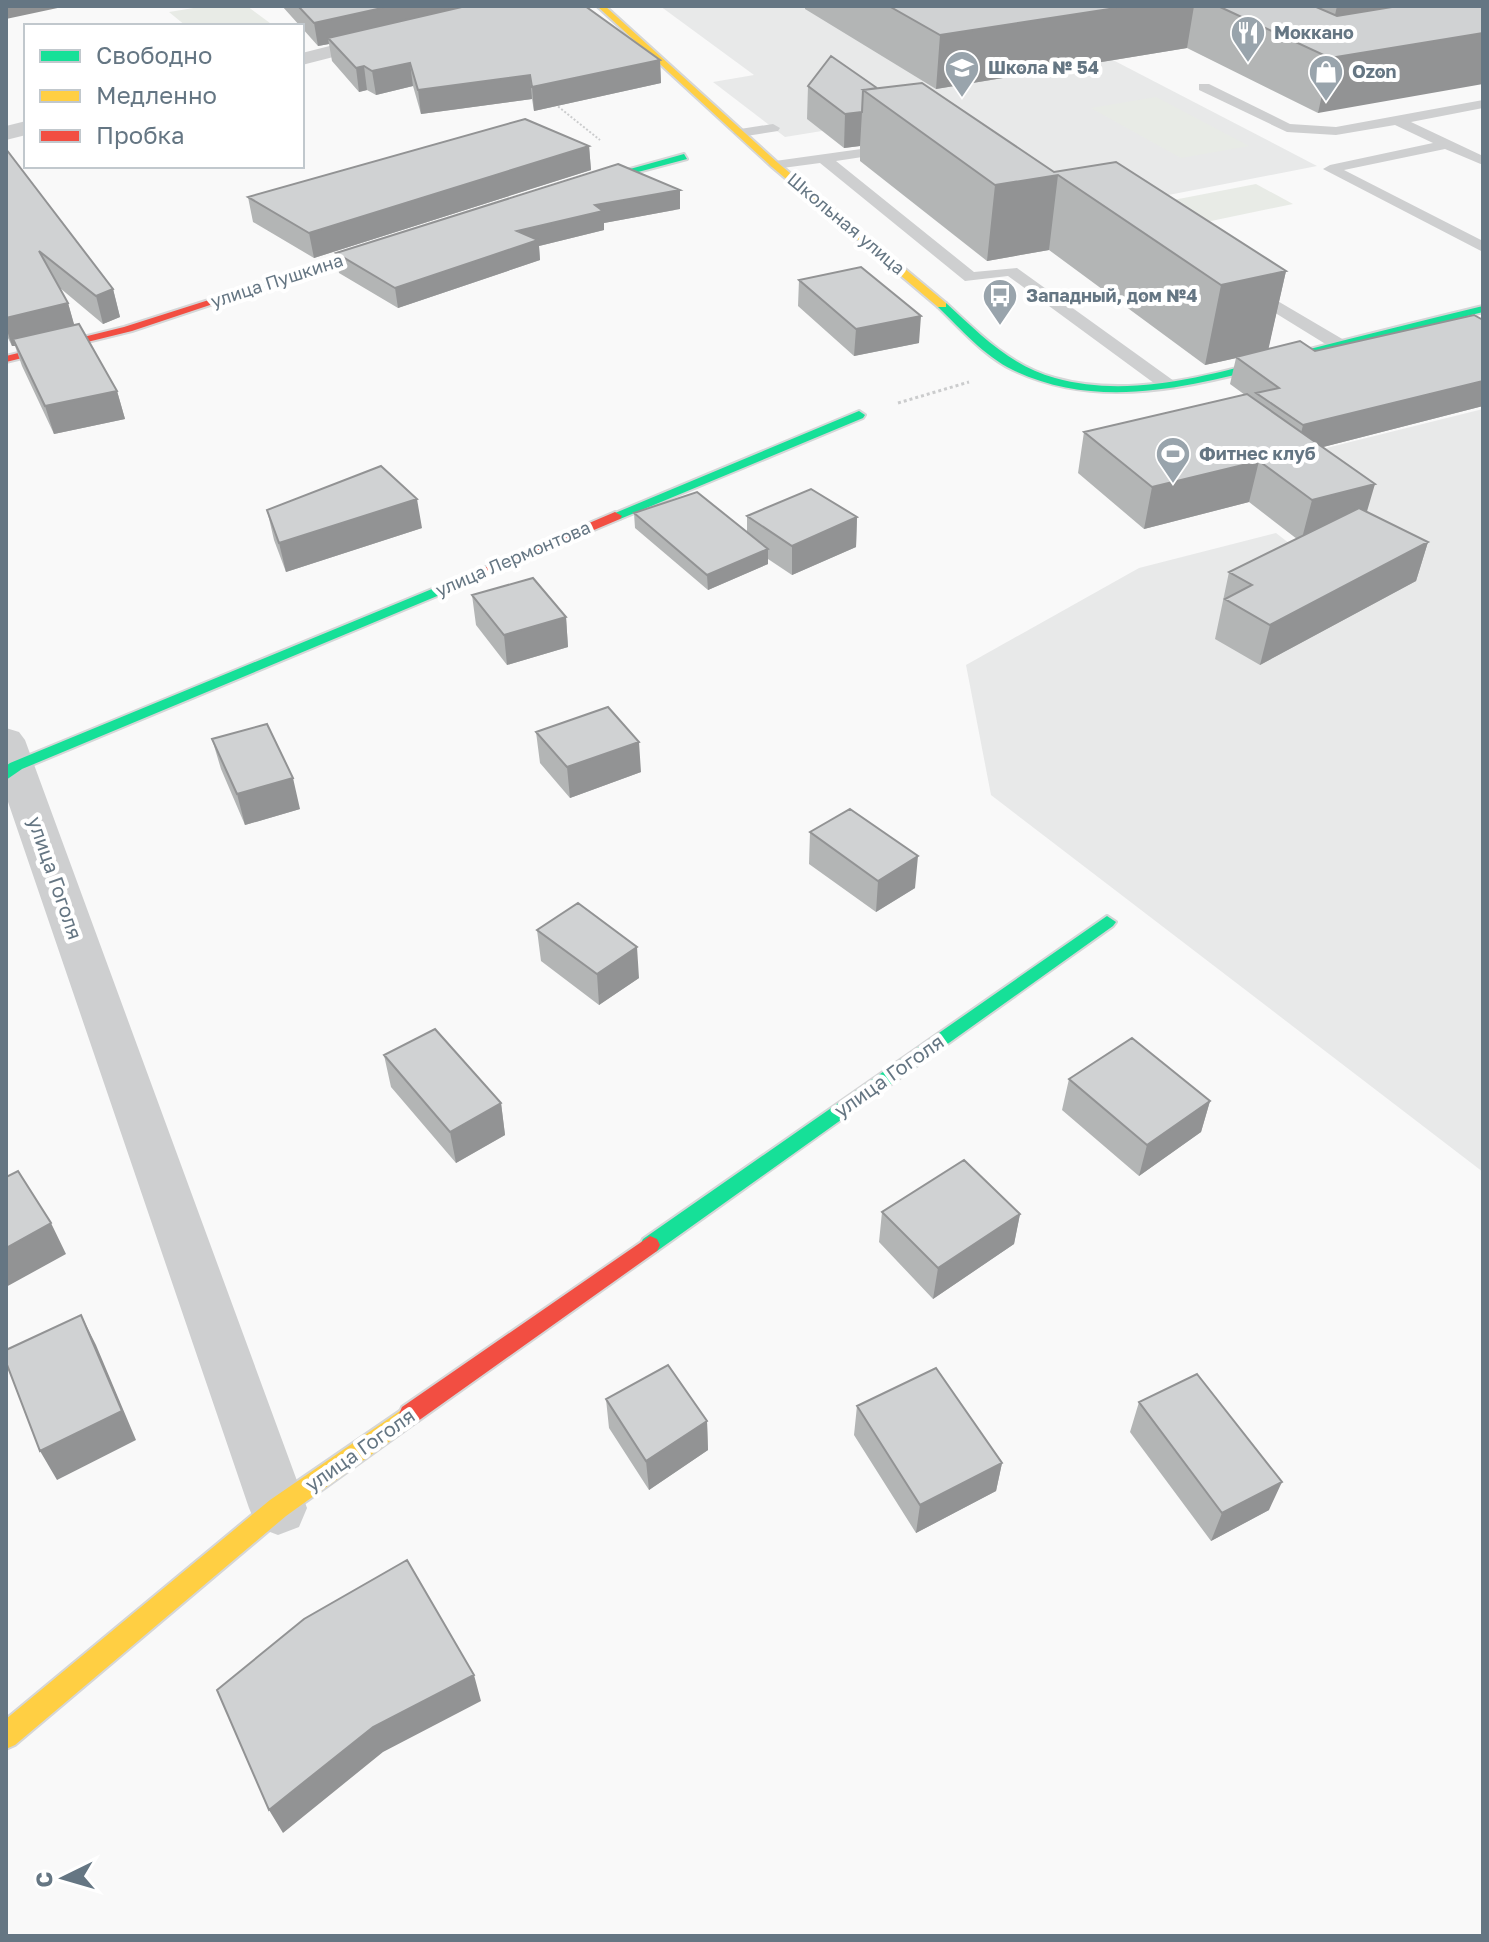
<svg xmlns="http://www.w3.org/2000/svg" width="1489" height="1942" font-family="'Golos Text',sans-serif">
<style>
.built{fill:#e8e9e9}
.green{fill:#e8ebe6}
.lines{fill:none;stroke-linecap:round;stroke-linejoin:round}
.fast-casing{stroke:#d5d6d7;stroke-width:4}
.slow-casing{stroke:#d5d6d7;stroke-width:4}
.jam-casing{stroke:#d5d6d7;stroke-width:4}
.path-far1{stroke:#cbcccd;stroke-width:2;stroke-dasharray:2 2;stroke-linecap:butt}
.path{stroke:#cbcccd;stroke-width:3;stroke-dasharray:3 3;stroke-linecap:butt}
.lane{fill:#cecfd0;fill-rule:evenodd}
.street{fill:#cecfd0;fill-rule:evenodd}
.fast{fill:#16e098;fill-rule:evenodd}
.slow{fill:#ffcf43;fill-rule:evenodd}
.jam{fill:#f24e42;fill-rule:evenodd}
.wall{fill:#b3b5b5}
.shaded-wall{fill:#929394}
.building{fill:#d0d2d3;stroke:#929394;stroke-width:2}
.labels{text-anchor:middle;stroke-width:8;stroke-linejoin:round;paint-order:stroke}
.far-poi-label{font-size:18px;font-weight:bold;fill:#657683;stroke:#fff;text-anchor:start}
.far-street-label{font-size:18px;fill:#657683;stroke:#fff}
.street-label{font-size:20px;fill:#657683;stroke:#fff}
</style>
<rect width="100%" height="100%" fill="#f9f9f9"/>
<path class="built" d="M660,6H1009L1317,166L1061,216L914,116L785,137L713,82L754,75Z
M1483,409V1172L991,795L966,665L1139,568L1276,533L1294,547L1376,525L1286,458Z"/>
<path class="green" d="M206,6H247L274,26H186L169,12Z
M1156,97L1249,146L1181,158L1091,108Z
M1256,184L1293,204L1168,230L1132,208Z"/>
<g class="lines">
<defs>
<path id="fast" d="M684,154L687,159L574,189L569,186Z
M394,241L398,242V246L245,295L236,293Z
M938,303H946C979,333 1010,366 1055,378C1137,401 1226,370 1306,350C1365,335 1424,320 1483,306V312C1426,327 1368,340 1311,355C1214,380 1109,416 1013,370C984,356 961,329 938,307Z
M859,411L865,415L863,418L620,519L608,516Z
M449,582L456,586L454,589L22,769L6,780V766L10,763Z
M1107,916L1116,922L1113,926L657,1251L650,1254L643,1251L640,1245L643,1239Z"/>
<path id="slow" d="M597,6H605L778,163L946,303V307H938L772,167Z
M410,1404L418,1407L421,1414L418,1421L286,1516L15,1745L6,1749V1719L270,1500Z"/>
<path id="jam" d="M237,291L246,293L132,331L6,362V356L124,327Z
M615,512L622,516L620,519L454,589L449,590L442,586Z
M650,1236L657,1239L660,1245L657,1251L418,1421L410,1424L402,1421L399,1414L402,1407Z"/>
</defs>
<use href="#fast" class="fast-casing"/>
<use href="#slow" class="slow-casing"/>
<use href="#jam" class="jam-casing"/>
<path class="path-far1" d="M555,104L600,140"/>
<path class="path" d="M898,403L969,382"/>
<path class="lane" d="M1199,84H1209L1290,124L1336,127L1483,100V108L1411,122L1483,156V165L1445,149L1344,170L1483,241V252L1323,169L1330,165L1433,143L1395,125L1336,135L1287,132L1199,90Z
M773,124L780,128L778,131L740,137L733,133L740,129Z
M897,144L904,148L902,151L836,161L974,272L1017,268L1174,381L1177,385L1174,389H1162L1008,276L965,281L820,163L775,169L768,165L775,161Z
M1247,283L1344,340L1347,344L1338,349L1332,348L1241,292L1239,288Z"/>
<path class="street" d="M389,31L396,33L399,37L396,41L302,65V53Z
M26,121V135L6,140V126Z
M6,728L19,732L25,740L307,1508L299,1527L278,1535L257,1527L249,1508L6,796Z"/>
<use href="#fast" class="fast"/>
<use href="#slow" class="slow"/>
<use href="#jam" class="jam"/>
</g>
<path class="wall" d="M282,6H585L660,60L661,83L534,111L532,99L421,114L413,86L376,95L367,90L359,92L332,61L329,44L318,46L302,28V26H300Z
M805,6H1483L1318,113L1187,48L936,89L805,9Z
M808,86L877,88L1054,172L1286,271L1268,349L1315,351L1483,320V406L1323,447L1367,512L1428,542L1416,581L1260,665L1215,639L1229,572L1297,539L1249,502L1144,529L1078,473L1084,432L1245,395L1230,384L1236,358L1205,365L1049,250L987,261L860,161V146L844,148L807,119Z
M589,146L591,170L314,258L253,222L248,197Z
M6,149L113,289L120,317L103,324L60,288L68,303L74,325L117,391L125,419L54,434L22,366L15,346H12L6,334Z
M680,209L604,223V230L539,246L540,260L398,308L339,273L336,253Z
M799,280L919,343L854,356L798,306Z
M267,510L422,528L286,572L274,540Z
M634,513L747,532V516L857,517L856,547L792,575L768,559V564L708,590L635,528Z
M472,595L566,617L568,647L507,665L476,625Z
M536,732L641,772L570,798L540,763Z
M212,739L300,809L245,825L221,769Z
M810,832L915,888L876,912L809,864Z
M537,930L639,978L599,1005L541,961Z
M384,1055L501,1103L505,1135L456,1163L391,1087Z
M1069,1079L1210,1101L1201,1132L1139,1176L1062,1110Z
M882,1212L1020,1214L1014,1244L933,1299L879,1242Z
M606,1399L707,1421L708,1450L649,1490L609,1428Z
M1139,1402L1269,1510L1211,1541L1130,1432Z
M857,1406L1002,1463L996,1491L916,1533L854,1435Z"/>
<path class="shaded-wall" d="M6,6H67L6,19Z
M391,6H488L328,38L329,44L318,46L314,23Z
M1129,6H1194L1187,48L936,89L940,35Z
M1337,6H1445L1326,55Z
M1483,33V84L1318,113L1330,58Z
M660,60L661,83L534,111L532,87Z
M410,63L413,86L376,95L372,71Z
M364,66L367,90L359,92L356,68Z
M530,75L532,99L421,114L418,90Z
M862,112L860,146L844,148L845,114Z
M589,146L591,170L314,258L309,233Z
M1058,175L1049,250L987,261L995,185Z
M680,190V209L604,223V230L539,246L540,260L398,308L395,288L517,231L595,205Z
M1286,271L1268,351L1205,365L1221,285Z
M113,289L120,317L103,324L96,296Z
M68,303L76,331L13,339L15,346H12L6,327V318Z
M921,316L919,343L854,356L856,329Z
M1483,381V406L1296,454L1303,425Z
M117,391L125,419L54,434L45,406Z
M1259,461L1249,502L1144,529L1152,487Z
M1375,484L1363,525L1301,542L1312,500Z
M417,499L422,528L286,572L279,543Z
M857,517L856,547L792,575V546Z
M1428,542L1416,581L1260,665L1270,625Z
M768,549V564L708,590L707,575Z
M566,617L568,647L507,665L504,635Z
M639,742L641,772L570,798L567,767Z
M293,778L300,809L245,825L237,794Z
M918,856L915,888L876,912L878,881Z
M637,947L639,978L599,1005L597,974Z
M1210,1101L1201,1132L1139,1176L1147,1145Z
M501,1103L505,1135L456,1163L450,1132Z
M1020,1214L1014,1244L933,1299L938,1268Z
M51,1223L66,1254L6,1287V1248Z
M81,1315L96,1345L136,1440L57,1480L40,1451Z
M707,1421L708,1450L649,1490L646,1461Z
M1002,1463L996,1491L916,1533L920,1505Z
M1282,1482L1269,1510L1211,1541L1222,1513Z
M474,1675L481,1701L383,1752L283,1833L269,1810L373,1727Z"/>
<path class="building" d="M298,6H391L314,23Z
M466,6H585L660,60L532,87L530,75L418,90L410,63L372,71L364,66L356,68L328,38Z
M889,6H1129L940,35Z
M1218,6H1314L1337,16L1398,6H1483V33L1330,58Z
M831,56L877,88L863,90L862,112L845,114L808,86Z
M922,83L1054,172L1116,162L1286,271L1221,285L1058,175L995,185L863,90Z
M525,119L589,146L309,233L248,197Z
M6,149L113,289L96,296L39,251L68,303L6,318Z
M618,164L680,190L595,205L603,211L517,231L538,240L395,288L336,253Z
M861,267L921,316L856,329L799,280Z
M1474,315L1483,320V381L1303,425L1256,393L1279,388L1236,357L1300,341L1315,351Z
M79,324L117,391L45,406L13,339Z
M1247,394L1375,484L1312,500L1259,461L1152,487L1084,432Z
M381,466L417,499L279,543L267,510Z
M811,489L857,517L792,546L747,516Z
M697,492L768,549L707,575L634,513Z
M1359,508L1428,542L1270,625L1225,599L1252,585L1229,572Z
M533,578L566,617L504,635L472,595Z
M608,707L639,742L567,767L536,732Z
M267,724L293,778L237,794L212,739Z
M850,809L918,856L878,881L810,832Z
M578,903L637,947L597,974L537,930Z
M435,1029L501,1103L450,1132L384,1055Z
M1132,1038L1210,1101L1147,1145L1069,1079Z
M964,1160L1020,1214L938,1268L882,1212Z
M18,1171L51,1223L6,1248V1177Z
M81,1315L122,1411L40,1451L6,1362V1350Z
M668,1365L707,1421L646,1461L606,1399Z
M936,1368L1002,1463L920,1505L857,1406Z
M1197,1374L1282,1482L1222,1513L1139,1402Z
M407,1560L474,1675L373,1727L269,1810L217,1690L304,1619Z"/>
<defs>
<symbol id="restaurant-pin" viewBox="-11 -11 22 30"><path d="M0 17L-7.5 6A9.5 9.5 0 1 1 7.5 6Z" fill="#99a4ac" stroke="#fff"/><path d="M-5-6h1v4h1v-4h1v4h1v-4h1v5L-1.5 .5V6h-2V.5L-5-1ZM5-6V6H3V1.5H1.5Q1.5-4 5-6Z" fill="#fff"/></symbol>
<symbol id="school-pin" viewBox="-11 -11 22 30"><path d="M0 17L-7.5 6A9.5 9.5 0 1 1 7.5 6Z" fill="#99a4ac" stroke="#fff"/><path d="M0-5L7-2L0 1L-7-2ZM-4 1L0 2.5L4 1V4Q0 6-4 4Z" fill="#fff"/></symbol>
<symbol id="shop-pin" viewBox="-11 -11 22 30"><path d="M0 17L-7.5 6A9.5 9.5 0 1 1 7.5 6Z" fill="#99a4ac" stroke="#fff"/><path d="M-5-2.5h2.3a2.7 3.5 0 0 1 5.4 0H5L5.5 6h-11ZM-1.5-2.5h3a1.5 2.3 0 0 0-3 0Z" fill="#fff"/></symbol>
<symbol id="bus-pin" viewBox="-11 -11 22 30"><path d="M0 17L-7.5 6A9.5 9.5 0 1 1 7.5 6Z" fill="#99a4ac" stroke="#fff"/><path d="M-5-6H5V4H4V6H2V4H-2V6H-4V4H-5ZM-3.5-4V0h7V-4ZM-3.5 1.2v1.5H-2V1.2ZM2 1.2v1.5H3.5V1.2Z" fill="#fff"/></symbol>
<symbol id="stadium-pin" viewBox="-11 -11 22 30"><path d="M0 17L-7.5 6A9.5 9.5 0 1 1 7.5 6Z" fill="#99a4ac" stroke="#fff"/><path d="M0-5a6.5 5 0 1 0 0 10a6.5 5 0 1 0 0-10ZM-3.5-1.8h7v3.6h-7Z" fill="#fff"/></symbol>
</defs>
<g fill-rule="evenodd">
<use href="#restaurant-pin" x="1228" y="13" width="40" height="54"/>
<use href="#school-pin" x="942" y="48" width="40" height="54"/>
<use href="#shop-pin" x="1306" y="52" width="40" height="54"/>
<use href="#bus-pin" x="980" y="276" width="40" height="54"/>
<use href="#stadium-pin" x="1153" y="434" width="40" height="54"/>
</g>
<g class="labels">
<g class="far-poi-label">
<text x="1274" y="39">Моккано</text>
<text x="988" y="74">Школа № 54</text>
<text x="1352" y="78">Ozon</text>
<text x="1026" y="302">Западный, дом №4</text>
<text x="1199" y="460">Фитнес клуб</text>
</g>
<g class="far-street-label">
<text transform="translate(846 224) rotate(40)" y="6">Школьная улица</text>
<text transform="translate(277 281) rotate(-18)" y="6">улица Пушкина</text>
<text transform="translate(513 559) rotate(-23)" y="6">улица Лермонтова</text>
</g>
<g class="street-label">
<text transform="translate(55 878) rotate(71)" y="7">улица Гоголя</text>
<text transform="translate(889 1076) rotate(-35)" y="7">улица Гоголя</text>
<text transform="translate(360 1450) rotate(-35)" y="7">улица Гоголя</text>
</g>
</g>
<rect width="1489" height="1942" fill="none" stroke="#657683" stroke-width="16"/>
<rect x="24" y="24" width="280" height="144" fill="#ffffff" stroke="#c1c8cd" stroke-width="2"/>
<rect x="40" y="50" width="40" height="12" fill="#16e098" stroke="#c1c8cd" stroke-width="2"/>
<text x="96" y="64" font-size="24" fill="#657683">Свободно</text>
<rect x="40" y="90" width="40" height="12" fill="#ffcf43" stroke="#c1c8cd" stroke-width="2"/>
<text x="96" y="104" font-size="24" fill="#657683">Медленно</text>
<rect x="40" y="130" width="40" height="12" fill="#f24e42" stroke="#c1c8cd" stroke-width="2"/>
<text x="96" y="144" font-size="24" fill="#657683">Пробка</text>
<g transform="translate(64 1878) rotate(265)" stroke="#ffffff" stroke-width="6" paint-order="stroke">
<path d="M0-6L14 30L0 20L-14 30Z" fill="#657683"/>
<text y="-12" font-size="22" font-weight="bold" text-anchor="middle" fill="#657683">С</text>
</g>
</svg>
